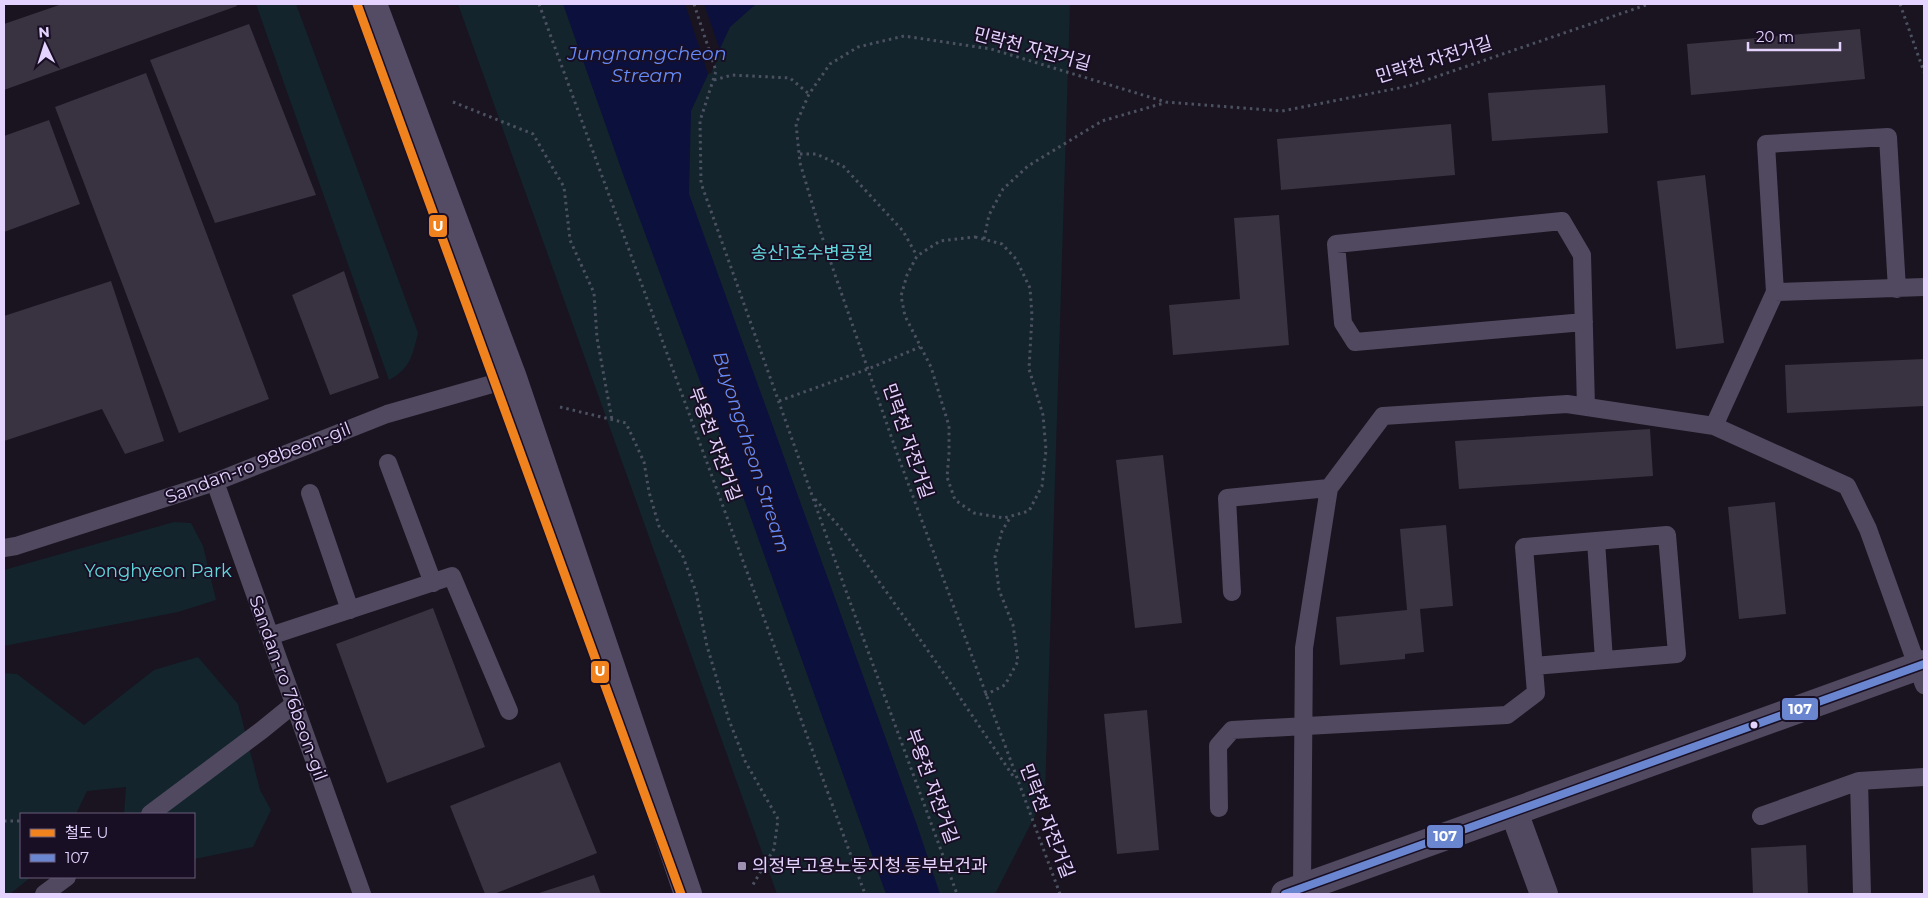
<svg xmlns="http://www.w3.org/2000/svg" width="1928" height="898" font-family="Montserrat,'Noto Sans KR',sans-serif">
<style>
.green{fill:#13242c}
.water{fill:#0c103d}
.pier{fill:#19141f}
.building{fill:#393241}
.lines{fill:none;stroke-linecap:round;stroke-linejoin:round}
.path{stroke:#4c5161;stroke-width:3;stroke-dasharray:2.5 4;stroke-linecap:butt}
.service{stroke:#504960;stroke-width:18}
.minor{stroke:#504960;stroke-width:28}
.secondary{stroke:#544c65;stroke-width:28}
.bus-1-casing{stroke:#190f24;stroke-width:11}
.bus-1{stroke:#6a86d1;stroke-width:8}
.rail-1-casing{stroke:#190f24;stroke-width:12}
.rail-1{stroke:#f0831e;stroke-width:9}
.bus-dot{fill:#e4d3fe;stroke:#190f24;stroke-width:2}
.poi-dot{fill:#9d90b0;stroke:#190f24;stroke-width:2}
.labels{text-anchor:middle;stroke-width:4;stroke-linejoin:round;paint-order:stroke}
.street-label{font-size:18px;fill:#e4d3fe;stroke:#190f24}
.park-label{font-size:18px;fill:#61d8dc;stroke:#190f24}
.poi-label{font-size:18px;fill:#e4d3fe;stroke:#190f24;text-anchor:start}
.water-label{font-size:19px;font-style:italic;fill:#658bfa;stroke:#190f24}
.line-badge{stroke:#190f24;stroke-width:2}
.badge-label{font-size:14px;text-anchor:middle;font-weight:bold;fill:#fff}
</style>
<rect width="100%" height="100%" fill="#19141f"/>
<path class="green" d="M256,4H296L418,333C412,356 411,368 389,380Z
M458,4H1066L1070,5L1045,796L995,894H777Z
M174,522L191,523L203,546L216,600L178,612L4,646V570Z
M198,657L238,704L260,790L271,810L253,847L194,859V814H124L126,787L87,791L76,814H21V877H31L10,894H4V673L17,674L84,725L154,670Z"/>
<path class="water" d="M563,4H756L730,27L691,111L689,194L918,828L940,894H886L748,510L624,177Z"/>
<path class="pier" d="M685,4H704L721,53L711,73L708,74Z"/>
<path class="building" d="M62,4H236L237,6L4,90V24Z
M249,24L316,195L215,223L150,60Z
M1860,29L1865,79L1691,95L1687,44Z
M146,73L269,399L179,433L55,107Z
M1605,85L1608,133L1492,141L1488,93Z
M49,120L80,204L4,232V136Z
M1451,124L1455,175L1281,190L1277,139Z
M1705,175L1724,343L1676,349L1657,181Z
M1279,215L1289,345L1173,355L1169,305L1240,299L1234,218Z
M344,271L379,378L330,395L292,295Z
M111,281L164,441L125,454L102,409L4,441V316Z
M1924,359V406L1787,413L1785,365Z
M1650,429L1653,476L1459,489L1455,441Z
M1163,455L1182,623L1135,628L1116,460Z
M1775,502L1786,614L1739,619L1728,507Z
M1446,525L1453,606L1420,609L1424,652L1405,654V659L1340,665L1336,617L1407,610L1400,529Z
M433,608L485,747L387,783L336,644Z
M1147,710L1159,850L1117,854L1104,714Z
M560,762L597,853L494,894H485L450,806Z
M1806,845L1808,894H1753L1751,848Z
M594,875L601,894H536Z"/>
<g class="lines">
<path class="path" d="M539,4L865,894
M694,4L716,71L700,121L701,183L846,591L957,894
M1900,4L1924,72
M714,80L732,75L790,78L809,94
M453,102L533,134L564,187L570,240L594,293L597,338L612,420
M800,154H816L843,166L903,231L917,256
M975,237L1002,244L1016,259L1030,288L1032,316L1029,369L1043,415L1046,450L1042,486L1029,511L1004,518L974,513L955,500L947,477L949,454V426L931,367L905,316L901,296L907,275L917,256L940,241Z
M984,239L989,215L1003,189L1028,166L1102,121L1164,103
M779,401L868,369L920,347
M560,407L626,423L644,462L649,492L659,526L682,554L696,592L707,646L729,720L745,761L778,819L774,849L751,888
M815,499L844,532L936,662L1013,776
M985,695L1005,685L1018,661L1013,625L999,590L995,557L1002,531L1011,516
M4,821H21
M1060,894L898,456L824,243L800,163L796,124L809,94L830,64L858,47L904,36L991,49L1166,102L1282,111L1409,86L1649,4"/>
<path class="service" d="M1775,292L1766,144L1888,137L1897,289
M1584,322L1355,342L1343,323L1336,244L1562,221L1582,255L1586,407
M1714,426L1775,292L1924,287
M388,463L433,583
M215,482L362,894
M310,493L350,610
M1596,541L1604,660
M4,548L16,546L215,482L387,414L513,378
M1232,592L1227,498L1329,488
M270,636L452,576L509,711
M1219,808L1218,746L1232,730L1507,715L1536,693L1524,547L1667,535L1677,654L1534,666
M150,814L262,730L294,704
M1761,816L1859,781
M1302,888L1304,648L1329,488L1383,416L1567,404L1714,426L1847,486L1868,529L1924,685
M44,894L67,877
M1862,894L1859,781L1924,777"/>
<path class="minor" d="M1514,812L1544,894
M1285,894L1924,664"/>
<path class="secondary" d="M373,4L513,378L688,894"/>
<defs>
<path id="bus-1" d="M1285,894L1924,664"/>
</defs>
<use href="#bus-1" class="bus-1-casing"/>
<use href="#bus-1" class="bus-1"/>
<defs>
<path id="rail-1" d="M357,4L681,894"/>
</defs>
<use href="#rail-1" class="rail-1-casing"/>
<use href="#rail-1" class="rail-1"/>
</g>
<circle class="bus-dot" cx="1754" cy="725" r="4.5"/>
<rect class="poi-dot" x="737" y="861" width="10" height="10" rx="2.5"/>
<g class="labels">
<g class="street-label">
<text transform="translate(1032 49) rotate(15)" y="6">민락천 자전거길</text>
<text transform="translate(1434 60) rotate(-17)" y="6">민락천 자전거길</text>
<text transform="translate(908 441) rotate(71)" y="6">민락천 자전거길</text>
<text transform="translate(715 444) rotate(70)" y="6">부용천 자전거길</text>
<text transform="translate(258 463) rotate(-21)" y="6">Sandan-ro 98beon-gil</text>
<text transform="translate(288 688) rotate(70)" y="6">Sandan-ro 76beon-gil</text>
<text transform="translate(932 786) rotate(70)" y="6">부용천 자전거길</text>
<text transform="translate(1047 821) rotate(69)" y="6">민락천 자전거길</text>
</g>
<g class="park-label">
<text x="812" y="259">송산1호수변공원</text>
<text x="158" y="577">Yonghyeon Park</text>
</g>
<g class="poi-label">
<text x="752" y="872">의정부고용노동지청.동부보건과</text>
</g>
<g class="water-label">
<text x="647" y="60">Jungnangcheon<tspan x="647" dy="22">Stream</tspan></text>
<text transform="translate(752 452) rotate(72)" y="7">Buyongcheon Stream</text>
</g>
</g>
<g class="line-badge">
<rect x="428" y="214" width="20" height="24" rx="5" fill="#f0831e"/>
<rect x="590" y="660" width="20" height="24" rx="5" fill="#f0831e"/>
<rect x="1781" y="697" width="38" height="24" rx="5" fill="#6a86d1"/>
<rect x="1426" y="824" width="38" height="25" rx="5" fill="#6a86d1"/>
</g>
<g class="badge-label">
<text x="438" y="231">U</text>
<text x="600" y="676">U</text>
<text x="1800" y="714">107</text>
<text x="1445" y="841">107</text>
</g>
<rect width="1928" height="898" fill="none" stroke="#e4d3fe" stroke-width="10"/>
<rect x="20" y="813" width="175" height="65" fill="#190f24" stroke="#6a5d7b"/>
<rect x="30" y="829" width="25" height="8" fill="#f0831e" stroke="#6a5d7b"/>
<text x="65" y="838" font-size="15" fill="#e4d3fe">철도 U</text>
<rect x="30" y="854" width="25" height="8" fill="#6a86d1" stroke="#6a5d7b"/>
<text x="65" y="863" font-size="15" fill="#e4d3fe">107</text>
<g transform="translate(45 45) rotate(356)" stroke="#190f24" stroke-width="4" paint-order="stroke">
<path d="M0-4L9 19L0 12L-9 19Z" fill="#e4d3fe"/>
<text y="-8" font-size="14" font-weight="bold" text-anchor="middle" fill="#e4d3fe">N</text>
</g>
<path d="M1748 42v8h92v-8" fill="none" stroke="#e4d3fe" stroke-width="2.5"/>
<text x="1756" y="42" font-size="15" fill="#e4d3fe" stroke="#190f24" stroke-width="4" paint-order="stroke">20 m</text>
</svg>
